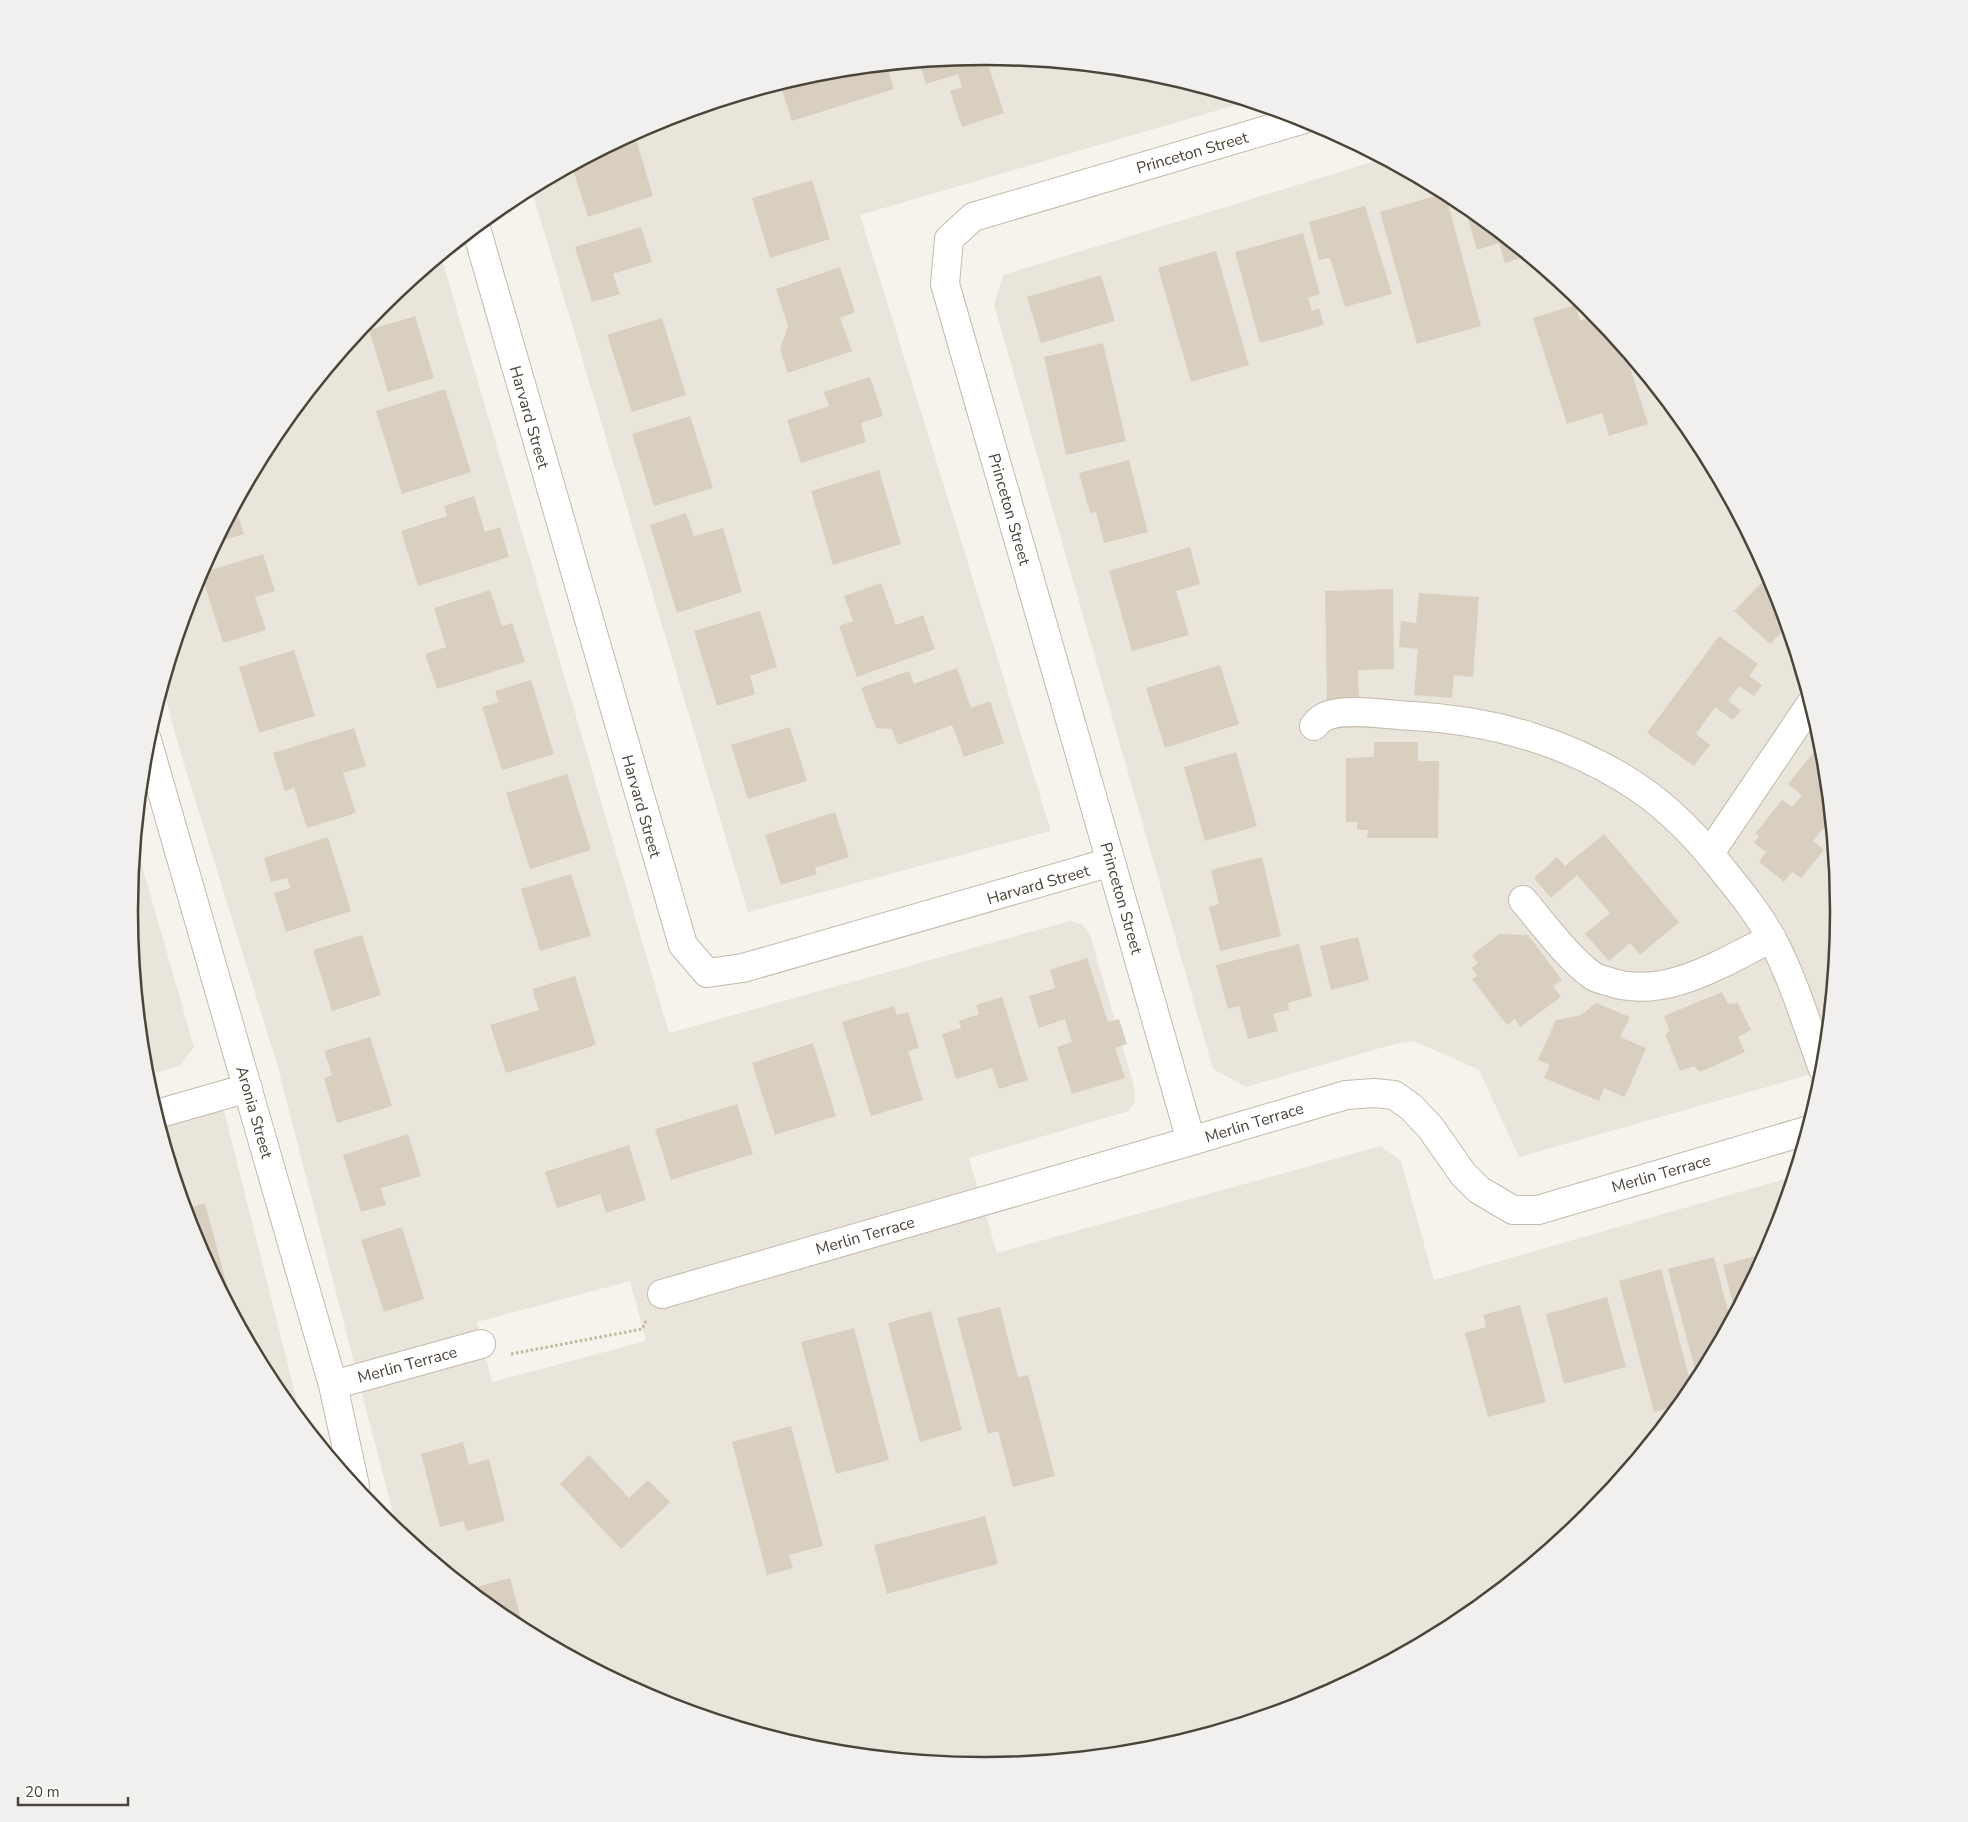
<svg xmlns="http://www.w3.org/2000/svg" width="1968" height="1822" font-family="'Nunito Sans',sans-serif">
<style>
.residential{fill:#eae5da;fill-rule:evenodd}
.building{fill:#d8cfc1}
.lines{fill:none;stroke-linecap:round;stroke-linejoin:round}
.street-casing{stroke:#c2bbae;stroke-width:30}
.path{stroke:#c4b79f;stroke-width:3;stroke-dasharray:2.5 2.5;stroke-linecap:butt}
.street{stroke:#fff;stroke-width:28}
.labels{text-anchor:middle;stroke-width:5;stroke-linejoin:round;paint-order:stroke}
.street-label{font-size:16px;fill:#4b4439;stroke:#fff}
.rim{fill:none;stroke:#4b4439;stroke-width:2.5}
</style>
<rect width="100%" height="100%" fill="#f6f3ec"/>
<path class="residential" d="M984,56L1151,73L1246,102L860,215L1051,831L748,912L531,188L657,121L818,73Z
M1382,159L1459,200L1589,307L1695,436L1774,584L1822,745L1839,911L1823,1071L1519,1157L1479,1070L1414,1041L1387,1046L1246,1087L1213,1069L994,305L1003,275Z
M441,256L669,1033L1070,921L1081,924L1090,935L1134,1086L1135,1101L1129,1111L969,1158L997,1253L1381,1146L1401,1161L1434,1280L1792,1177L1774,1238L1695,1386L1588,1516L1459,1622L1311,1701L1150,1749L984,1766L817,1749L657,1701L509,1622L397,1529L277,1064L180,751L163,688L194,584L273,436L380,306ZM630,1281L646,1341L492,1382L477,1322Z
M136,845L194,1047L180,1066L145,1076L129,911Z
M223,1107L302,1421L273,1386L194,1238L160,1126Z"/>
<path class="building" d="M985,56L1004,113L962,127L950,91L962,87L958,74L926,84L919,63Z
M887,66L894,89L792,121L780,84L818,73Z
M634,133L653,196L588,217L572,166Z
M812,180L830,239L770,258L752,198Z
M1445,193L1481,326L1417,344L1380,212Z
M1464,204L1527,256L1505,263L1499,243L1477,250Z
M1365,206L1392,294L1345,307L1330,258L1319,260L1309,222Z
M641,227L652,262L613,274L620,294L592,302L575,247Z
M1303,233L1320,294L1308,298L1312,311L1319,308L1324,325L1260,343L1235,252Z
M1216,251L1249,365L1191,382L1158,268Z
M840,267L855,312L840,318L852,351L788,373L780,349L788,326L776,289Z
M1101,275L1115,321L1041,343L1027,297Z
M1575,305L1580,321L1596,315L1625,351L1648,424L1609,436L1602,413L1567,424L1533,318Z
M415,316L434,378L388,392L369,330Z
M662,318L686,395L632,412L607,335Z
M1103,343L1126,441L1066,455L1044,357Z
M870,377L883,416L861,423L866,442L801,463L787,420L829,406L824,392Z
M445,389L471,472L402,494L376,411Z
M690,416L713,488L654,506L632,434Z
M1129,460L1148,532L1104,543L1096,512L1090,513L1079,473Z
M879,470L901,544L833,565L811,491Z
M474,496L485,532L500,527L509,557L418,586L401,531L447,516L444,506Z
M235,507L244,534L217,542Z
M686,513L694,536L723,528L742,592L677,613L650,525Z
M1190,547L1200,584L1176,591L1189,635L1132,651L1109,571Z
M263,554L275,591L255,597L266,630L223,643L201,573Z
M1769,575L1774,584L1789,636L1784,630L1770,644L1734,611Z
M881,583L896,625L923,615L935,649L857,677L839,626L853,621L844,596Z
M1393,589L1394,669L1358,670L1359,701H1327L1325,591Z
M490,590L502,626L512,623L525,662L437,689L425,654L446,647L434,608Z
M1419,593L1479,597L1473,677L1454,675L1452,698L1414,695L1418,649L1399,647L1401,621L1416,623Z
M760,611L777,667L750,676L755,694L717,706L694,631Z
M1719,636L1758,664L1749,676L1762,685L1754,696L1739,686L1728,701L1741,710L1733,720L1715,707L1696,734L1710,745L1694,766L1647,733Z
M294,650L315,716L259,733L239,667Z
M1220,665L1239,724L1165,748L1146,688Z
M957,668L971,708L990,701L1004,743L964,757L952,725L898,745L892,729L876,728L861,688L909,671L914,684Z
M531,680L554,754L502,770L482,707L499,702L495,691Z
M790,727L807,781L748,799L731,745Z
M354,728L366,766L343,773L356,813L307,828L294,788L285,791L273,753Z
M1374,742H1418V761H1439L1438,838H1367L1368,830H1357V822H1346V758L1374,757Z
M1822,742L1830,820L1813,841L1824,850L1801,878L1792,872L1784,882L1759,862L1766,852L1754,843L1759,836L1755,834L1782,800L1792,807L1802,795L1788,784Z
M1236,752L1257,826L1205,841L1184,767Z
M567,774L591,850L530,869L506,793Z
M835,812L849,857L815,868L817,874L781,885L765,835Z
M1604,834L1679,922L1640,955L1630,943L1609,961L1585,934L1610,913L1577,875L1551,898L1534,878L1557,857L1565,866Z
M328,837L351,911L286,932L274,893L291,888L287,878L271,882L264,858Z
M1262,857L1281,936L1220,951L1209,907L1219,904L1211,870Z
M571,874L591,936L540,951L521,889Z
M1499,934L1528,935L1562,980L1553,986L1561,997L1520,1027L1515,1019L1507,1025L1472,979L1477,976L1472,968L1478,963L1472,955Z
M362,935L381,995L332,1011L313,950Z
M1358,937L1369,980L1331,990L1320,946Z
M1299,944L1312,996L1288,1003L1289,1010L1273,1014L1278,1031L1248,1039L1239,1006L1228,1009L1216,965Z
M1087,958L1108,1022L1119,1019L1127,1044L1115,1048L1125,1078L1072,1094L1057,1047L1072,1042L1065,1019L1039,1028L1029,996L1055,988L1050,970Z
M575,976L596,1045L506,1073L490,1025L539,1010L532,989Z
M1722,992L1728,1004L1738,1003L1751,1030L1738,1037L1745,1052L1700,1072L1694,1066L1680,1071L1665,1034L1670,1031L1664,1016Z
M1002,997L1028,1080L999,1089L992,1068L956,1079L942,1034L961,1028L959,1021L979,1014L976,1005Z
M1596,1003L1630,1017L1620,1037L1646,1048L1625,1097L1604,1088L1599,1101L1544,1078L1550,1065L1538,1060L1556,1020L1581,1015Z
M894,1006L897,1015L908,1012L919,1048L908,1051L923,1100L871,1116L842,1022Z
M370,1037L392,1106L337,1123L324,1078L332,1075L324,1051Z
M813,1043L836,1116L775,1135L752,1063Z
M737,1104L753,1154L671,1180L655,1129Z
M408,1134L421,1176L381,1188L386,1205L361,1212L343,1155Z
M629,1145L646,1200L606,1213L600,1194L557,1208L545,1172Z
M205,1203L233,1308H232L194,1238L185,1209Z
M402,1227L424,1299L384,1312L361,1240Z
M1766,1253L1735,1311L1723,1265Z
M1714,1257L1730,1319L1698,1380L1668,1269Z
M1661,1269L1692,1389L1678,1406L1654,1412L1619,1281Z
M1607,1297L1626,1367L1564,1384L1546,1314Z
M1520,1305L1546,1402L1488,1417L1465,1333L1486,1327L1483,1315Z
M1000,1307L1018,1377L1028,1375L1055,1476L1013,1487L998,1431L988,1434L957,1318Z
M931,1311L962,1430L920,1442L888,1323Z
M854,1328L889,1460L836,1474L801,1342Z
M791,1426L823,1546L789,1555L793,1568L767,1575L732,1442Z
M463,1442L469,1465L489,1459L505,1521L467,1531L463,1521L440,1527L421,1454Z
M589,1455L629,1498L648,1480L670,1502L621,1549L560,1484Z
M985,1516L998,1564L887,1594L874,1545Z
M510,1578L524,1630L509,1622L469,1589Z"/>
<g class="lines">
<defs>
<path id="street" d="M476,228L683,945L707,973L743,968L1111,862
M1314,726C1319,720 1322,717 1329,715C1349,708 1390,715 1412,716C1492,720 1573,743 1640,789C1672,811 1702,843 1726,874C1743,895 1759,915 1772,939C1794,980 1807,1026 1823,1069
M147,740L333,1385L355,1486
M1710,853L1810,705
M1523,900C1543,924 1568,958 1593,976C1597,979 1603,980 1607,981C1663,1002 1723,962 1772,938
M157,1114L248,1088
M1191,1141L945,284L949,239L973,217L1304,119
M662,1294L1191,1141L1346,1095L1374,1093L1394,1095L1411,1107L1430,1127L1463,1174L1479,1190L1513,1210H1538L1806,1131
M333,1385L481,1344"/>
</defs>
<use href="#street" class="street-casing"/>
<path class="path" d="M511,1354L642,1329L646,1321"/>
<use href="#street" class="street"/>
</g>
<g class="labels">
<g class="street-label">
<text transform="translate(1192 152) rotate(-16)" y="6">Princeton Street</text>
<text transform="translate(530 417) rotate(74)" y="6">Harvard Street</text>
<text transform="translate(1010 509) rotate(74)" y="6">Princeton Street</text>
<text transform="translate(642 806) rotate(74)" y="6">Harvard Street</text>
<text transform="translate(1038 884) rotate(-16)" y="6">Harvard Street</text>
<text transform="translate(1122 898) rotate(74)" y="6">Princeton Street</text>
<text transform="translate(255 1112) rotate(74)" y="6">Aronia Street</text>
<text transform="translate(1254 1122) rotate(-17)" y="6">Merlin Terrace</text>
<text transform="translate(1661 1173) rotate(-16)" y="6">Merlin Terrace</text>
<text transform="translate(865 1235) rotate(-16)" y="6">Merlin Terrace</text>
<text transform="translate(407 1364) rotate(-15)" y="6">Merlin Terrace</text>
</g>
</g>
<path d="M0 0H1968V1822H0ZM138 911a846 846 0 1 1 1692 0a846 846 0 1 1-1692 0Z" fill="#f1f0ef" fill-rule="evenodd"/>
<path class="rim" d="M138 911a846 846 0 1 1 1692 0a846 846 0 1 1-1692 0Z"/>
<path d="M18 1797v8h110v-8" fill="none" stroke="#4b4439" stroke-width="2.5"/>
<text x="25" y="1797" font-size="15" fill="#4b4439" stroke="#ffffff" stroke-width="4" paint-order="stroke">20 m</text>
</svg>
